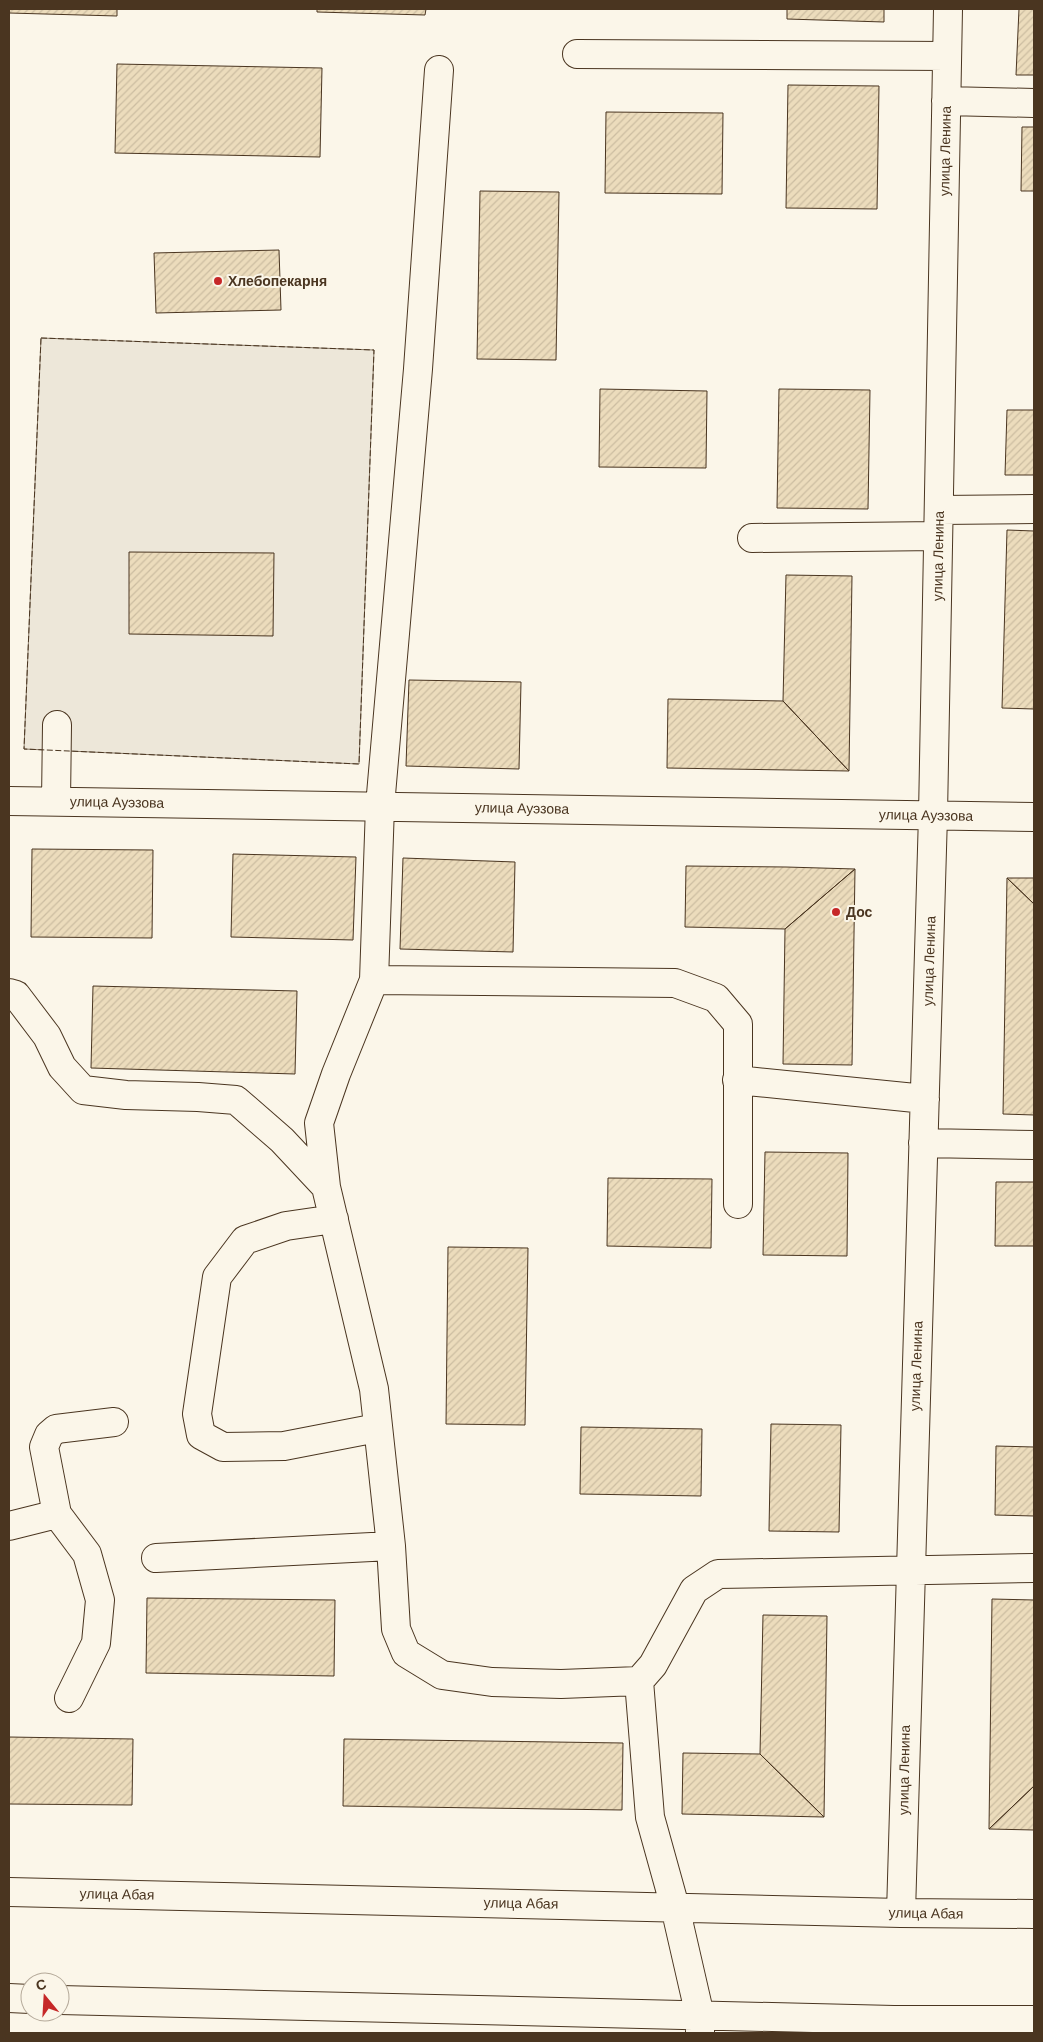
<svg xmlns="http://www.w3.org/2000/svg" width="1043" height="2042" font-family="'DM Sans',sans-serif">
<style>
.parking{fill:#ede7d9;stroke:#887966}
.building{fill:url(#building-hatch);stroke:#4a3520}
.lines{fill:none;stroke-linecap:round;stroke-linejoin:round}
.minor-casing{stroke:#4a3520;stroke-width:30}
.minor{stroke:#fbf6e9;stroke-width:28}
.fence{stroke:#4a3520;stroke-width:1;stroke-dasharray:6 2.5;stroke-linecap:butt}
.poi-dot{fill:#c62828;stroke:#fbf6e9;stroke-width:2}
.labels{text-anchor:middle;stroke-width:4;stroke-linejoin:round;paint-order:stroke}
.street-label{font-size:14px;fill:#4a3520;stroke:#fbf6e9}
.poi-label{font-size:14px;font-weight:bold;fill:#4a3520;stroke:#fbf6e9;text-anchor:start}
</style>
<defs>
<pattern id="building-hatch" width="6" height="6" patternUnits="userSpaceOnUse" patternTransform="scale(1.25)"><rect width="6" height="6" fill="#ecdcbc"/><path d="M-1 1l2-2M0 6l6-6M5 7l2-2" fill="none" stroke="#ccbda1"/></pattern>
</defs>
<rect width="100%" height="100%" fill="#fbf6e9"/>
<path class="parking" d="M41,338L374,350L359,764L24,749Z"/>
<path class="building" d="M9,9H117V16L9,13Z
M317,9H426L425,15L317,12Z
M787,9H884V22L787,19Z
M1019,9H1034V75H1016Z
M117,64L322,68L320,157L115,153Z
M788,85L879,86L877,209L786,208Z
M606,112L723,113L722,194L605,193Z
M1022,127H1034V191H1021Z
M480,191L559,192L556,360L477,359Z
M279,250L281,310L156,313L154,253Z
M600,389L707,391L706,468L599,467Z
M779,389L870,390L868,509L777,508Z
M1007,410H1034V475H1005Z
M1007,530L1034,531V709L1002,708Z
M129,552L274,553L273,636L129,634Z
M786,575L852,576L849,771L783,701Z
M409,680L521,682L519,769L406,766Z
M668,699L783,701L849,771L667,768Z
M32,849L153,850L152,938L31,937Z
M233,854L356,857L353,940L231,937Z
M403,858L515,862L513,952L400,949Z
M686,866L786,867L855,869L785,929L685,927Z
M855,869L852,1065L783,1064L785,929Z
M1007,878H1034V904Z
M1007,878L1034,904V1115L1003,1114Z
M93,986L297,991L295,1074L91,1068Z
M765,1152L848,1153L847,1256L763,1255Z
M608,1178L712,1179L711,1248L607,1246Z
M996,1182H1034V1246H995Z
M448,1247L528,1248L525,1425L446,1424Z
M771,1424L841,1425L839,1532L769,1531Z
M581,1427L702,1429L701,1496L580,1494Z
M996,1446L1034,1447V1516L995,1515Z
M147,1598L335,1600L334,1676L146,1673Z
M992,1599L1034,1600V1786L989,1829Z
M763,1615L827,1616L824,1817L760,1754Z
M9,1737L133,1739L132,1805L9,1804Z
M344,1739L623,1743L622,1810L343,1806Z
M683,1753L760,1754L824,1817L682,1814Z
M1034,1786V1830L989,1829Z"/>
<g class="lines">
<defs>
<path id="minor" d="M577,54L947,56
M439,70L418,369L380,806L374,980L336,1074L319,1123L326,1187L374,1389L391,1546L396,1629L406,1653L442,1675L492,1682L561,1684L639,1681L650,1817L675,1907L700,2016V2033
M946,101L1034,103
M939,510L1034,509
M752,538L938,536
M9,801L1034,817
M56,801L57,725
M374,980L675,983L716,998L738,1024V1204
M9,993L16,995L47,1036L62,1067L83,1090L126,1095L198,1097L236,1100L282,1140L326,1187
M737,1080L925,1099
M923,1143L1034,1145
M334,1219L286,1226L245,1240L217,1277L197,1414L201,1435L223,1447L284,1446L377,1428
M57,1514L87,1554L100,1600L96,1643L69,1698
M9,1526L57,1514L44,1447L49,1435L56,1429L114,1422
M156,1558L391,1546
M639,1681L653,1665L694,1590L718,1574L1034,1568
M9,1892L901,1913L1034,1914
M901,1913L933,815L948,9
M9,1998L30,1999
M60,2000L894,2020H1034"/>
</defs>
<use href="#minor" class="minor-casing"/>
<use href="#minor" class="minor"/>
<path class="fence" d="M41,338L374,350L359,764L24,749Z"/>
</g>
<g class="poi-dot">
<circle cx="218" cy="281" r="5"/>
<circle cx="836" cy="912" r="5"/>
</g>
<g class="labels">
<g class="street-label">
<text transform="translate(945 151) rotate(-89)" y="5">улица Ленина</text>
<text transform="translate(938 556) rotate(-89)" y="5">улица Ленина</text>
<text transform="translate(117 802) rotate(1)" y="5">улица Ауэзова</text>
<text transform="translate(522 808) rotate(1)" y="5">улица Ауэзова</text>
<text transform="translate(926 815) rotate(1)" y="5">улица Ауэзова</text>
<text transform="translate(929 961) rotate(-88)" y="5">улица Ленина</text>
<text transform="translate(916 1366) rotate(-88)" y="5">улица Ленина</text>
<text transform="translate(904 1770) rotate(-89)" y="5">улица Ленина</text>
<text transform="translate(117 1894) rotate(1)" y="5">улица Абая</text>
<text transform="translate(521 1903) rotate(1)" y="5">улица Абая</text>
<text transform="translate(926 1913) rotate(1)" y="5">улица Абая</text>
</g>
<g class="poi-label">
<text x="228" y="286">Хлебопекарня</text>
<text x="846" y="917">Дос</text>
</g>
</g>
<rect width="1043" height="2042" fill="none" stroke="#4a3520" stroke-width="20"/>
<g transform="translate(45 1997) rotate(342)"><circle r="24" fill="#fbf6e9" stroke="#b4a999"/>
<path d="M0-4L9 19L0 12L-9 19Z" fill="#c62828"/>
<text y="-8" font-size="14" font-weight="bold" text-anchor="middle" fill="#4a3520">С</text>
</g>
</svg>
